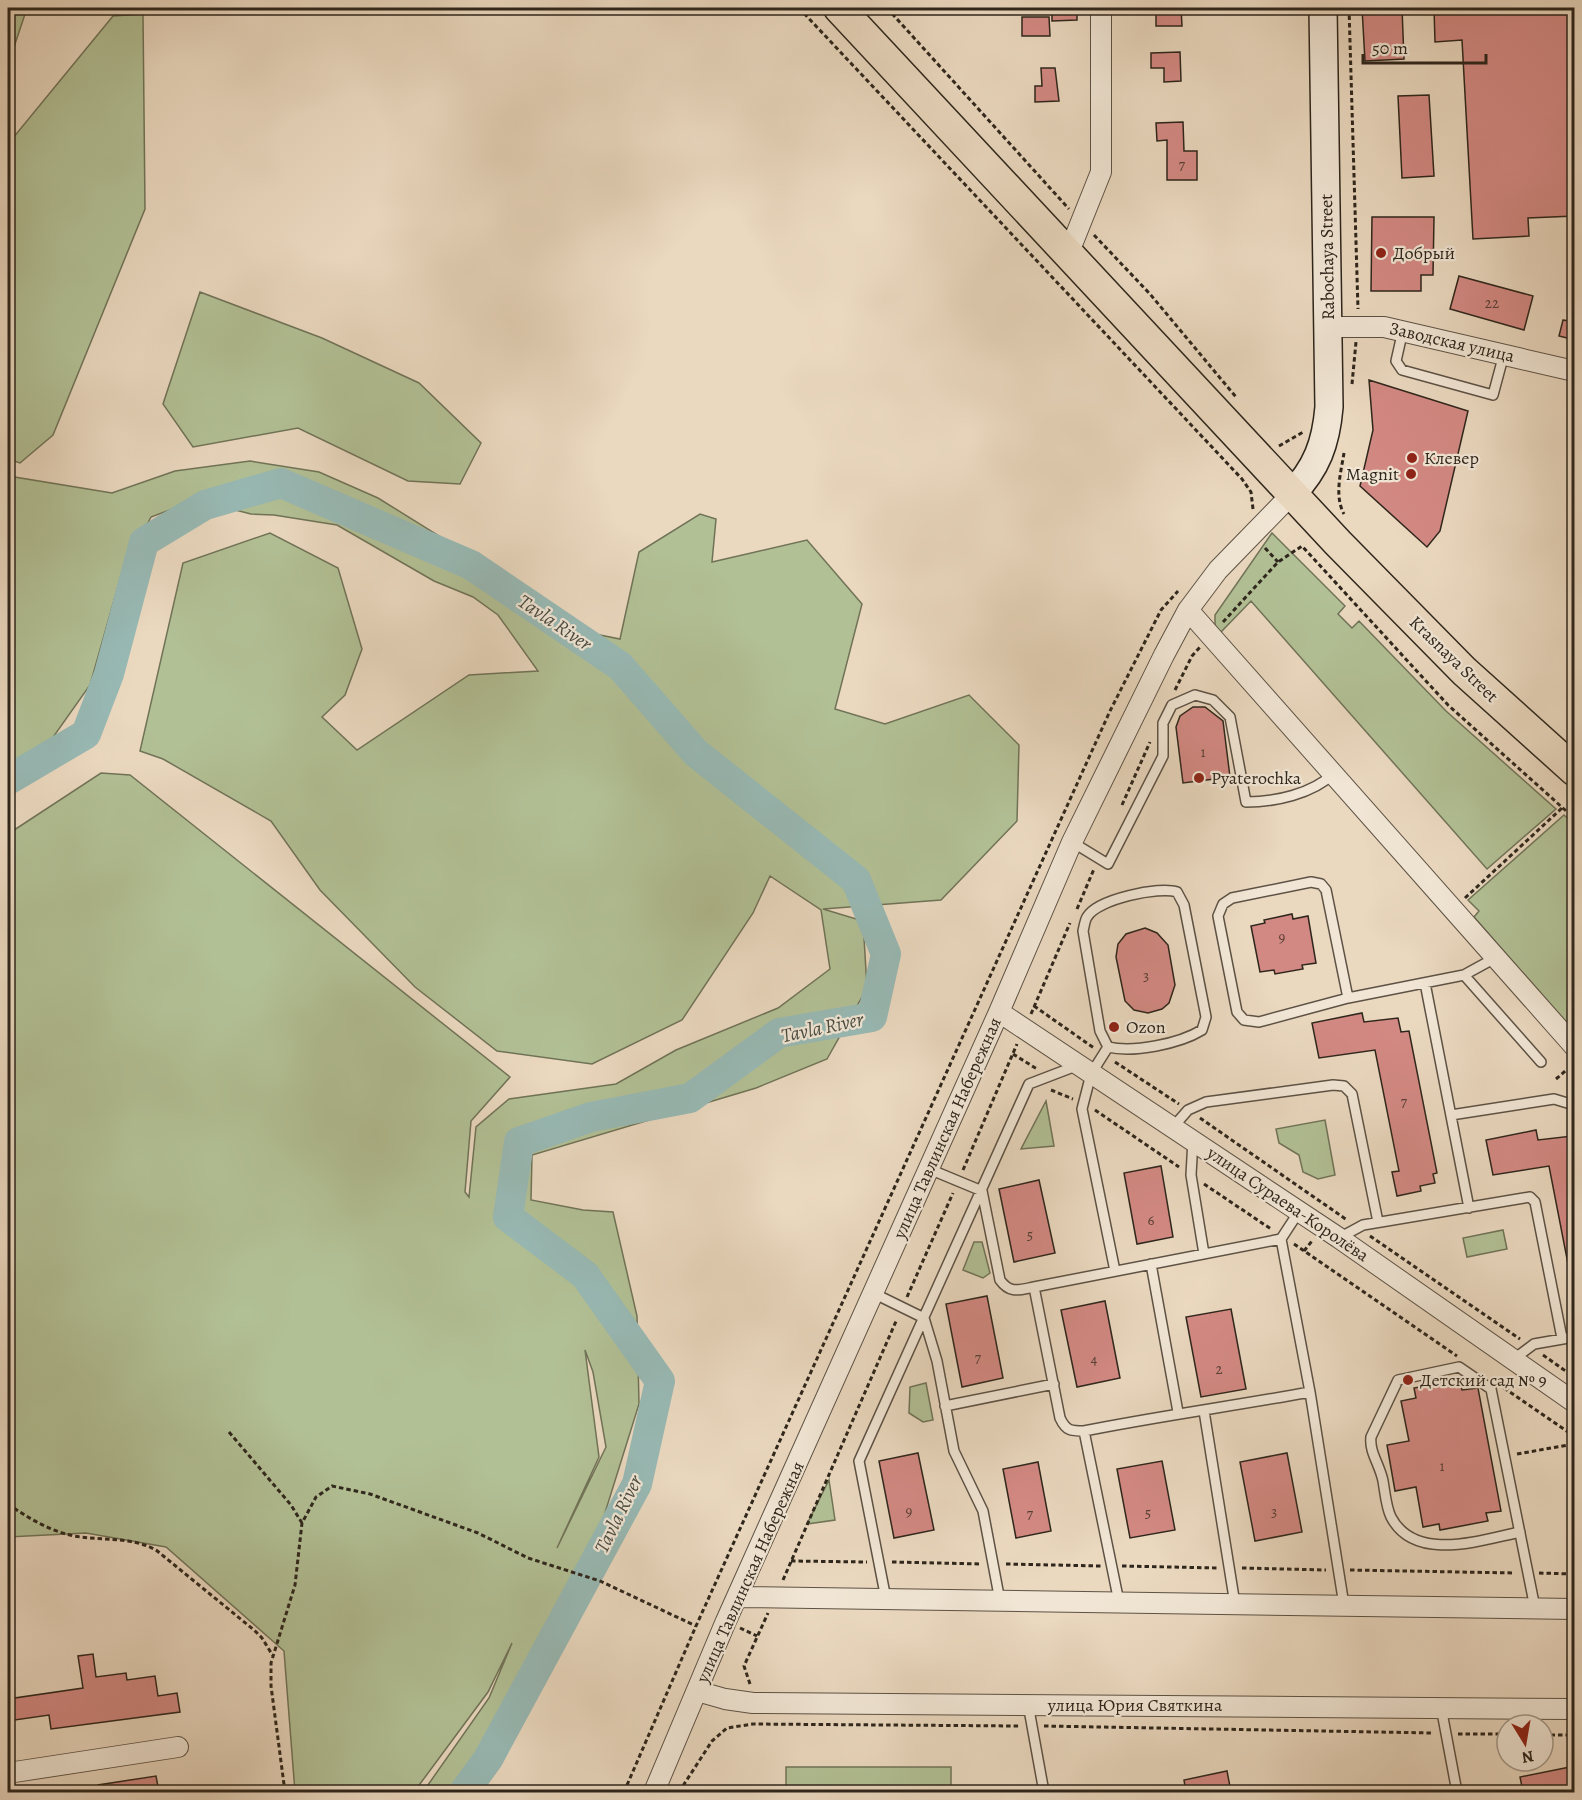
<svg xmlns="http://www.w3.org/2000/svg" width="1582" height="1800" font-family="Alegreya,serif">
<style>
.green{fill:#b2c095;stroke:#707358;stroke-width:1.5;fill-rule:evenodd}
.lines{fill:none;stroke-linecap:round;stroke-linejoin:round}
.river{stroke:#98b9b4;stroke-width:30}
.building{fill:#d38983;stroke:#2e261c;stroke-width:1.5}
.lane-casing{stroke:#5d5245;stroke-width:12}
.street-casing{stroke:#5d5245;stroke-width:22}
.secondary-casing{stroke:#2e261c;stroke-width:30}
.primary-casing{stroke:#2e261c;stroke-width:33}
.path{stroke:#2e261c;stroke-width:3;stroke-dasharray:4.5 3;stroke-linecap:butt}
.lane{stroke:#f1e6d5;stroke-width:9}
.street{stroke:#f1e6d5;stroke-width:20}
.secondary{stroke:#f1e6d5;stroke-width:27}
.primary{stroke:#ead8bf;stroke-width:30}
.poi-dot{fill:#8f2418;stroke:#f1e6d5;stroke-width:2}
.labels{text-anchor:middle;stroke-width:4.5;stroke-linejoin:round;paint-order:stroke}
.number-label{font-size:15px;fill:#573f36}
.poi-label{font-size:18px;fill:#2e261c;stroke:#f1e6d5;text-anchor:start}
.street-label{font-size:18px;fill:#2e261c;stroke:#f1e6d5}
.water-label{font-size:20px;font-style:italic;fill:#484b42;stroke:#f1e6d5}
</style>
<rect width="100%" height="100%" fill="#ead8bf"/>
<filter id="stains"><feTurbulence type="fractalNoise" baseFrequency=".00333" numOctaves="4"/><feColorMatrix values="0 0 0 0 .2 0 0 0 0 .09 0 0 0 0 .02 0 0 0 .5 -.17"/></filter>
<radialGradient id="worn" r=".72"><stop offset=".6" stop-color="#630" stop-opacity="0"/><stop offset="1" stop-color="#630" stop-opacity=".3"/></radialGradient>
<path class="green" d="M8,8H27L8,65Z
M143,14L145,209L53,435L20,463L8,459V144L113,16Z
M200,292L322,338L419,383L481,443L460,484L408,481L298,428L193,447L163,404Z
M250,461L319,472L378,498L545,602L540,623L620,639L639,552L700,514L716,519L712,562L807,540L862,604L835,709L885,724L969,695L1019,745L1017,821L941,900L823,909L863,921L867,988L827,1059L756,1088L532,1155L531,1200L583,1210L613,1212L637,1316L639,1404L604,1516L540,1690L475,1792H423L489,1698L512,1643L488,1692L414,1792H295L284,1651L166,1547L86,1533L8,1537V834L101,773L130,775L510,1077L471,1121L465,1192L469,1197L476,1127L509,1099L616,1084L676,1050L778,1008L830,969L821,910L770,876L753,913L682,1020L592,1064L497,1051L415,987L320,890L271,821L163,759L140,751L183,563L270,533L338,568L362,649L345,695L322,717L357,750L469,675L538,671L498,615L473,597L434,581L337,525L274,515L251,514L196,500L151,517L122,572L90,685L8,801V476L112,493L175,471ZM585,1350L593,1372L606,1447L557,1548L599,1457Z
M1272,533L1345,606L1338,614L1352,628L1359,621L1446,711L1556,809L1487,869L1251,601L1220,633L1215,625V615Z
M1564,815L1574,824V1031L1474,917L1479,911L1468,900Z
M1046,1101L1054,1146L1021,1149Z
M1325,1120L1335,1175L1318,1179L1303,1172L1299,1155L1279,1143L1276,1129Z
M1503,1230L1507,1249L1467,1257L1463,1238Z
M974,1242H982L990,1273L983,1278L963,1270Z
M926,1383L933,1420L923,1422L909,1413L910,1387Z
M829,1480L835,1520L807,1524Z
M786,1767H951V1792H786Z"/>
<g class="lines">
<path class="river" d="M8,780L86,734L109,674L144,542L205,505L281,483L471,565L620,666L696,753L856,880L886,954L872,1017L779,1033L690,1098L591,1117L519,1142L508,1217L585,1275L660,1381L637,1484L488,1759L464,1792"/>
</g>
<path class="building" d="M1052,8H1077V20L1052,21Z
M1156,8H1181L1182,26H1156Z
M1362,8H1402L1404,59L1365,61Z
M1434,8H1575V216L1528,218L1529,236L1473,239L1462,40L1435,42Z
M1022,17H1049L1050,36H1022Z
M1180,52L1181,81L1164,82V68H1151V53Z
M1041,68H1055L1059,101L1035,102V86H1042Z
M1429,95L1434,176L1402,178L1398,96Z
M1183,122L1184,151H1197V180H1167V140L1157,141L1156,123Z
M1372,217H1434L1433,275H1421V291H1371Z
M1459,276L1533,296L1524,330L1450,309Z
M1563,320L1575,322V340L1559,336Z
M1369,380L1468,411L1440,531L1427,547L1360,486L1373,430Z
M1193,707H1205L1223,721L1230,777L1183,783L1176,727L1180,716Z
M1292,914L1293,919L1308,916L1316,963L1302,965L1303,969L1275,974L1274,970L1260,972L1251,926L1265,923L1264,920Z
M1145,928L1157,933L1168,945L1175,985L1169,1003L1162,1009L1148,1013L1134,1010L1125,1001L1116,957L1118,944L1126,934Z
M1362,1013L1364,1022L1398,1018L1401,1032L1409,1031L1437,1173L1433,1174L1435,1183L1420,1186L1421,1191L1397,1196L1392,1172L1399,1171L1375,1050L1319,1058L1312,1023Z
M1536,1130L1538,1140L1572,1136L1575,1263L1568,1264L1549,1166L1493,1175L1486,1140Z
M1161,1166L1173,1237L1137,1244L1124,1173Z
M1039,1180L1055,1253L1014,1262L999,1189Z
M987,1296L1003,1378L962,1387L946,1304Z
M1105,1301L1120,1378L1077,1387L1061,1310Z
M1231,1309L1246,1389L1201,1397L1186,1317Z
M1459,1379L1462,1390L1478,1388L1501,1511L1486,1513L1488,1521L1440,1530L1439,1524L1423,1527L1416,1487L1395,1491L1387,1445L1409,1441L1401,1401L1416,1398L1414,1388Z
M918,1453L934,1530L894,1538L879,1461Z
M1287,1453L1302,1532L1255,1541L1240,1462Z
M1162,1461L1175,1530L1130,1538L1117,1469Z
M1038,1462L1051,1531L1016,1538L1003,1469Z
M93,1654L96,1677L126,1673L127,1680L155,1676L158,1696L177,1693L180,1712L51,1729L49,1715L8,1721V1699L83,1688L78,1656Z
M1575,1766V1792H1523L1520,1777Z
M1227,1771L1231,1792H1186L1184,1780Z
M156,1776L159,1792H98V1785Z"/>
<g class="lines">
<defs>
<path id="lane" d="M1403,330L1396,361L1402,370L1493,395L1504,354
M1072,842L1108,864L1163,756V723L1172,705L1195,695L1213,700L1230,717L1246,802C1275,802 1312,794 1333,774
M1464,975L1541,1062
M1425,983L1469,1208
M1348,998L1326,890L1321,884L1311,882L1232,898L1223,904L1218,916L1237,1012L1244,1020L1259,1022L1348,998L1464,975L1495,958
M1108,1047L1100,1031L1083,931C1084,927 1085,920 1087,917C1097,899 1160,886 1177,892L1184,905L1206,1017L1202,1030C1179,1044 1133,1053 1108,1047L1091,1074L1082,1109L1115,1271
M1451,1115L1554,1099L1574,1105
M1174,1126L1188,1110L1206,1102L1333,1085L1344,1086L1352,1094L1378,1222
M1193,1140L1191,1175L1204,1254
M929,1169L982,1191L1000,1280C1010,1294 1019,1290 1034,1287
M1298,1213L1281,1239L1310,1392L1344,1605
M1339,1238L1363,1225L1530,1197L1535,1202L1562,1338
M1151,1264L1178,1412
M873,1293L924,1318L937,1361L954,1451L983,1511L1000,1601
M1514,1359L1534,1344L1574,1337
M945,1406L1054,1384
M1204,1411L1235,1604
M1084,1431C1071,1431 1066,1431 1060,1418L1034,1287L1281,1239
M1520,1532C1481,1540 1415,1563 1391,1517C1386,1507 1385,1492 1383,1481C1380,1465 1369,1452 1371,1437L1398,1380L1459,1367L1491,1389L1535,1608
M886,1599L859,1461L1029,1084L1076,1066
M1119,1602L1084,1431C1159,1416 1234,1406 1310,1392
M1028,1704L1044,1792
M1441,1707L1457,1792"/>
<path id="street" d="M1069,252L1101,172V8
M1328,327H1384L1574,371
M1188,610L1574,1046
M999,1012L1339,1238L1574,1402
M739,1597L1574,1609
M697,1691L725,1699L753,1703L1574,1709
M8,1773L178,1747
M654,1792L726,1621L999,1012L1072,842L1164,655L1188,610L1218,570L1291,495"/>
<path id="secondary" d="M1291,495C1317,468 1326,443 1329,407L1323,8"/>
<path id="primary" d="M839,8L1338,543L1464,671L1574,770"/>
</defs>
<use href="#lane" class="lane-casing"/>
<use href="#street" class="street-casing"/>
<use href="#secondary" class="secondary-casing"/>
<use href="#primary" class="primary-casing"/>
<path class="path" d="M799,8L1242,479L1251,492L1253,509
M887,8L1069,209
M1349,8L1358,309
M1094,235L1150,294L1236,397
M1352,384L1356,342
M1279,446L1305,431
M1344,453C1341,472 1334,496 1344,514
M1265,548L1278,562
M1223,622L1278,562L1302,546L1448,705L1574,818
M1175,690L1192,656L1200,647
M1122,805L1150,742
M1465,898L1562,808
M1077,909L1094,869
M1034,1006L1094,1048
M1031,1014L1070,923
M1013,1054L1037,1069
M1115,1062L1179,1104
M1556,1079L1570,1067
M1051,1090L1073,1099
M1095,1110L1179,1167
M1200,1118L1347,1220
M963,1170L1017,1044
M1204,1184L1271,1229
M1370,1236L1520,1339
M1294,1244L1457,1356
M1304,1251L1312,1241
M907,1297L953,1193
M1543,1355L1574,1377
M1504,1388L1574,1436
M229,1432L291,1505L302,1523
M1517,1454L1574,1444
M8,1504C28,1518 50,1531 74,1536C102,1541 130,1536 156,1550L254,1630L262,1638L273,1656
M791,1561L867,1562
M892,1562L981,1564
M1006,1564L1101,1566
M1122,1566L1218,1568
M1242,1568L1326,1570
M1350,1570L1515,1573
M1539,1573L1574,1574
M783,1580L897,1319
M740,1628L757,1636
M750,1684L744,1666L768,1613
M1044,1726L1433,1733
M1458,1734H1507
M1543,1735H1574
M285,1792L271,1686V1663L295,1585L302,1523L316,1497L332,1486L370,1494L478,1533L528,1558L600,1581L696,1626
M624,1792L696,1626L1110,711L1161,610L1178,591
M679,1792L712,1741L727,1728L753,1724L1019,1726"/>
<use href="#lane" class="lane"/>
<use href="#street" class="street"/>
<use href="#secondary" class="secondary"/>
<use href="#primary" class="primary"/>
</g>
<g class="poi-dot">
<circle cx="1381" cy="253" r="6"/>
<circle cx="1412" cy="458" r="6"/>
<circle cx="1411" cy="474" r="6"/>
<circle cx="1199" cy="778" r="6"/>
<circle cx="1114" cy="1027" r="6"/>
<circle cx="1408" cy="1380" r="6"/>
</g>
<g class="labels">
<g class="number-label">
<text x="1182" y="170">7</text>
<text x="1492" y="308">22</text>
<text x="1203" y="757">1</text>
<text x="1282" y="942">9</text>
<text x="1146" y="981">3</text>
<text x="1404" y="1107">7</text>
<text x="1151" y="1225">6</text>
<text x="1030" y="1240">5</text>
<text x="978" y="1363">7</text>
<text x="1094" y="1364">4</text>
<text x="1219" y="1374">2</text>
<text x="1442" y="1471">1</text>
<text x="909" y="1516">9</text>
<text x="1274" y="1517">3</text>
<text x="1148" y="1518">5</text>
<text x="1030" y="1519">7</text>
</g>
<g class="poi-label">
<text x="1393" y="259">Добрый</text>
<text x="1424" y="464">Клевер</text>
<text x="1399" y="480" text-anchor="end">Magnit</text>
<text x="1211" y="784">Pyaterochka</text>
<text x="1126" y="1033">Ozon</text>
<text x="1420" y="1386">Детский сад № 9</text>
</g>
<g class="street-label">
<text transform="translate(1327 257) rotate(-91)" y="6">Rabochaya Street</text>
<text transform="translate(1452 342) rotate(13)" y="6">Заводская улица</text>
<text transform="translate(1454 659) rotate(44)" y="6">Krasnaya Street</text>
<text transform="translate(947 1128) rotate(-66)" y="6">улица Тавлинская Набережная</text>
<text transform="translate(1288 1204) rotate(34)" y="6">улица Сураева-Королёва</text>
<text transform="translate(750 1572) rotate(-66)" y="6">улица Тавлинская Набережная</text>
<text x="1135" y="1711">улица Юрия Святкина</text>
</g>
<g class="water-label">
<text transform="translate(555 622) rotate(34)" y="7">Tavla River</text>
<text transform="translate(822 1027) rotate(-12)" y="7">Tavla River</text>
<text transform="translate(618 1514) rotate(-64)" y="7">Tavla River</text>
</g>
</g>
<rect width="1582" height="1800" fill="none" stroke="#ead8bf" stroke-width="30"/>
<rect x="9" y="9" width="1564" height="1782" fill="none" stroke="#2e261c" stroke-width="3"/>
<rect x="15" y="15" width="1552" height="1770" fill="none" stroke="#2e261c" stroke-width="1.5"/>
<g transform="translate(1525 1743) rotate(169)"><circle r="28" fill="#f1e6d5" stroke="#a3998b" stroke-width="1.5"/>
<path d="M0-4.5L10 22L0 15L-10 22Z" fill="#8f2418"/>
<text y="-9" font-size="16" font-weight="bold" text-anchor="middle" fill="#2e261c">N</text>
</g>
<path d="M1363 54v9h123v-9" fill="none" stroke="#2e261c" stroke-width="3"/>
<text x="1372" y="54" font-size="18" fill="#2e261c" stroke="#f1e6d5" stroke-width="4.5" paint-order="stroke">50 m</text>
<rect width="100%" height="100%" filter="url(#stains)"/>
<rect width="100%" height="100%" fill="url(#worn)"/>
</svg>
